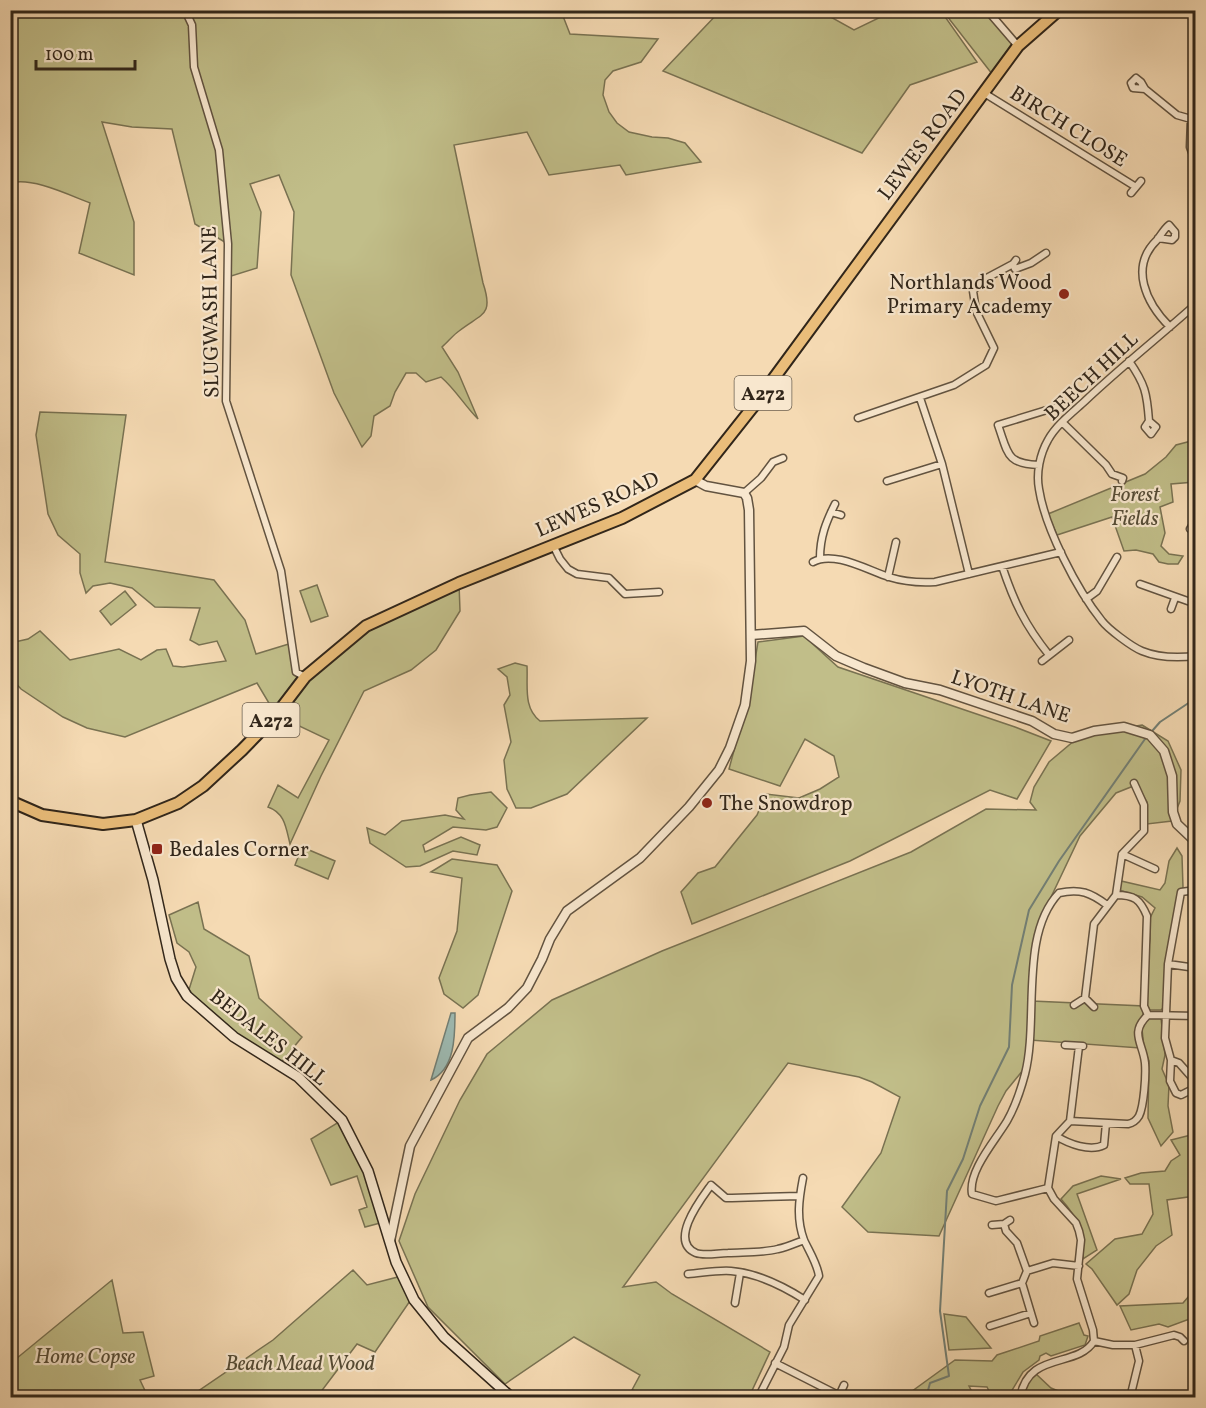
<svg xmlns="http://www.w3.org/2000/svg" width="1206" height="1408" font-family="Vollkorn,serif">
<style>
.green{fill:#c1be89;stroke:#797252;stroke-width:1.5}
.water{fill:#9dbab2;stroke:#727f75;stroke-width:1.5}
.lines{fill:none;stroke-linecap:round;stroke-linejoin:round}
.stream{stroke:#727f75;stroke-width:2}
.minor-casing{stroke:#625340;stroke-width:9}
.tertiary-casing{stroke:#625340;stroke-width:11}
.secondary-casing{stroke:#31261a;stroke-width:12}
.trunk-casing{stroke:#31261a;stroke-width:14}
.minor{stroke:#f8e7ce;stroke-width:6}
.tertiary{stroke:#f8e7ce;stroke-width:8}
.secondary{stroke:#f8e7ce;stroke-width:9}
.trunk{stroke:#eabd7a;stroke-width:10}
.poi-dot{fill:#8f2418;stroke:#f8e7ce;stroke-width:2}
.labels{text-anchor:middle;stroke-width:4.5;stroke-linejoin:round;paint-order:stroke}
.shield{fill:#f8e7ce;stroke:#6d6050;stroke-width:1.5}
.shield-label{font-size:20px;font-weight:bold;fill:#31261a}
.street-label{font-size:21px;fill:#31261a;stroke:#f8e7ce}
.poi-label{font-size:21px;fill:#31261a;stroke:#f8e7ce;text-anchor:start}
.park-label{font-size:21px;font-style:italic;fill:#554c36;stroke:#f8e7ce}
</style>
<rect width="100%" height="100%" fill="#f5dab3"/>
<filter id="stains"><feTurbulence type="fractalNoise" baseFrequency=".00333" numOctaves="4"/><feColorMatrix values="0 0 0 0 .2 0 0 0 0 .09 0 0 0 0 .02 0 0 0 .5 -.17"/></filter>
<radialGradient id="worn" r=".72"><stop offset=".6" stop-color="#630" stop-opacity="0"/><stop offset="1" stop-color="#630" stop-opacity=".3"/></radialGradient>
<path class="green" d="M17,10L561,11L570,34L658,39L641,62L613,71L605,80L603,95L609,112L617,123L629,132L652,137L668,138L685,143L701,162L626,175L620,165L549,175L527,132L454,145L483,283C494,316 482,313 459,331C453,335 448,342 442,347L458,372L478,419C464,405 456,390 441,377L426,382L416,373H406L395,392L390,406L374,416L371,436L362,447L334,393L291,275L294,212L279,175L250,184L261,212L257,268L228,277V244L195,224L172,129L132,127L102,122L134,222V275L79,253L90,203C69,195 32,177 11,183L10,25L13,17Z
M720,11H820L854,30L893,11H941L977,62L910,85L862,153L663,71Z
M943,11H987L1018,46L996,79Z
M40,412L126,415L105,562L214,580L245,620L256,654L292,643L296,672L305,676L366,626L459,583L460,611L436,650L411,670L364,691L321,776L290,844C286,828 285,813 268,807L278,785L298,798L329,740L276,715L257,683L125,737L87,728L63,717L21,689L11,678L10,643L28,639L40,631L70,660L119,649L141,660L157,650L166,649L173,666L183,667L226,661L217,641L199,645L190,640L200,608L155,607L132,588L110,583L93,586L86,593L80,573V554L58,535L48,514L36,435Z
M1195,440V482L1171,484L1173,502L1160,507L1165,533L1161,546L1169,554L1183,556L1178,564H1168L1159,562L1153,554L1136,550L1124,551L1112,517L1057,535L1048,514L1145,474L1166,457L1176,445Z
M317,585L328,616L311,622L300,591Z
M125,591L136,605L111,625L100,611Z
M804,636L838,667L1015,727L1051,741L1017,799L990,790L850,861L692,924L681,892L698,873L715,867L757,815L766,794L799,798L820,789L839,777L834,756L805,739L780,786L729,769L750,691L758,642Z
M515,663L527,666C528,686 523,708 540,721L647,718L567,794L531,808H516L507,789L504,760L511,742L504,705L510,695L507,677L498,669Z
M1142,725L1168,741L1181,770L1180,801L1172,821L1147,824V802L1136,785L1116,793L1080,836L1043,914L1037,936L1032,1001L1144,1006L1142,1022L1148,1017L1161,1018L1165,1055L1162,1069L1169,1085L1168,1106L1173,1132L1161,1146L1148,1118L1149,1061L1144,1048L1142,1029L1140,1048L1030,1040L1028,1064L1006,1091L998,1106L939,1236L868,1232L842,1207L881,1153L900,1097L872,1082L859,1077L788,1063L623,1287L656,1282L672,1294L770,1352L749,1397H659L632,1390L640,1375L574,1337L505,1384L428,1307L399,1241L415,1194L460,1100L487,1054L552,1000L662,951L911,852L986,809L1036,810L1030,802L1034,787L1049,762L1081,735Z
M491,792L507,808L497,827L486,830L453,827L423,845L425,852L461,837L480,845L477,855L453,851L420,866L406,867L370,843L367,828L385,835L402,821L445,815L464,819L456,810L458,798L470,795Z
M302,847L335,861L328,879L295,865Z
M1177,848L1182,856L1183,887L1174,913L1168,952L1164,1007L1161,1010H1150L1146,1004V971L1150,939V918L1155,908L1142,897L1119,890L1121,881L1160,890L1165,883L1169,861Z
M452,859L497,865L512,891L478,995L463,1008L444,994L439,978L457,931L462,878L431,872Z
M198,902L204,929L249,956L259,998L302,1037L280,1064L234,1037L187,996L196,967L189,952L177,943L169,915Z
M342,1120L384,1222L365,1227L359,1210L367,1207L357,1176L331,1185L311,1139Z
M1195,1134V1196L1167,1200L1172,1235L1156,1246L1137,1270L1129,1294L1117,1305L1092,1269L1086,1264L1115,1239L1142,1234L1153,1214L1149,1184H1130L1125,1178L1141,1173L1165,1171L1171,1161L1180,1155L1171,1140Z
M1101,1176L1121,1179L1077,1194L1097,1250L1083,1259C1083,1232 1079,1219 1061,1199L1073,1186Z
M353,1270L367,1285L398,1277L410,1301L375,1352L357,1344L317,1397L188,1398L273,1340Z
M112,1280L123,1333L143,1332L154,1376L140,1380L148,1397H11V1363Z
M1195,1289V1317L1168,1327L1159,1324L1131,1330L1120,1306L1183,1303Z
M944,1314L966,1317L991,1348L949,1350Z
M1079,1323L1084,1335L1088,1336L1085,1345L1051,1356L1046,1353L1040,1356L1039,1360L1023,1372L1011,1392L1005,1391V1397H992L987,1387L969,1386L973,1394V1397H904L955,1360L992,1361L997,1355L1039,1341L1040,1336Z
M1035,1373L1051,1388L1073,1397L1031,1398L1022,1396L1023,1390Z"/>
<path class="water" d="M451,1013H455C455,1036 455,1069 431,1080Z"/>
<g class="lines">
<path class="stream" d="M1153,730L1160,722L1196,698
M926,1398L930,1383L949,1376L940,1311L947,1191L963,1159L980,1106L1009,1047L1012,985L1029,910L1059,861L1145,739"/>
<defs>
<path id="minor" d="M185,10L192,25L194,67L219,150L228,244L226,401L281,571L296,672L305,677
M987,10L1018,46
M1145,89L1133,88L1131,83L1136,78L1141,82L1145,89L1177,115L1191,119L1190,147L1196,164
M984,93L1136,187
M1131,193L1141,181
M1158,238L1172,240L1175,237V232L1169,225C1164,229 1161,235 1157,240C1129,267 1146,303 1170,327
M1013,264L1015,269L1031,263L1046,253
M1196,304C1159,337 1121,367 1085,401C1073,412 1056,425 1048,440C1040,454 1036,473 1039,489C1045,528 1077,590 1102,621C1108,629 1132,647 1142,651C1159,658 1178,658 1196,656
M1129,361C1145,384 1147,393 1149,421L1156,427L1151,434L1145,427L1149,421
M920,398L942,464L969,574
M858,418L954,385L986,365L994,348L976,311L973,291L983,280L1013,264L1016,260
M1062,422L1106,465L1112,474L1123,478L1122,481
M1039,465C1006,464 1008,453 998,425L1063,405
M887,481L942,464
M744,493L761,478L773,462L783,458
M831,512L841,515
M1190,529L1196,519
M553,545L560,559L568,569L577,574L609,578L625,594L659,592
M820,558C820,537 826,522 835,504
M813,562C834,550 869,571 889,577C905,582 919,583 935,582L1061,552
M1002,566C1014,602 1025,625 1049,655
M888,577L896,542
M1140,584L1196,604
M1086,599L1097,591L1117,557
M1171,609L1175,598
M1042,661L1069,640
M1122,854L1155,869
M1116,895C1134,895 1140,899 1147,916L1144,1006L1148,1015
M1116,895L1122,854L1144,831V805L1134,783
M1168,964L1196,968
M1085,998L1094,924L1116,895
M1074,1005L1085,998L1094,1007
M1065,1045L1083,1046
M1171,1060L1170,1081L1176,1093L1181,1095L1195,1088V1081L1179,1063L1171,1060L1165,1038L1168,964L1181,892L1196,890
M1070,1121L1079,1046
M1056,1136C1069,1144 1090,1152 1104,1145L1106,1123
M1048,1188L996,1201L972,1194C968,1171 995,1141 1007,1121C1015,1107 1021,1089 1025,1074C1039,1020 1019,935 1059,893C1080,888 1091,893 1107,905
M799,1196L732,1198H726L711,1185C701,1199 668,1241 696,1253C704,1256 718,1253 728,1253C744,1252 762,1253 778,1249C787,1247 796,1243 804,1240
M1004,1224L1006,1231L1017,1243L1027,1271
M992,1225L1004,1224L1010,1220
M688,1274C702,1273 717,1270 731,1271C757,1273 783,1286 805,1300
M1022,1283L1027,1271L1053,1263L1079,1266
M1022,1283L1034,1323
M989,1293L1022,1283
M735,1303L740,1273
M990,1326L1031,1313
M1094,1341L1113,1345H1135L1174,1335L1180,1337L1184,1341
M775,1363L844,1398
M758,1398L784,1347L789,1325L819,1276C817,1263 809,1251 804,1240C796,1219 799,1199 803,1178
M838,1398L844,1385
M1020,1398C1028,1350 1077,1369 1094,1341L1093,1330L1077,1279L1081,1240L1079,1231L1076,1223L1054,1199L1048,1188L1056,1136L1070,1121L1128,1124C1133,1123 1136,1121 1139,1116C1144,1106 1146,1075 1145,1063C1143,1043 1129,1033 1148,1015L1196,1016
M1130,1398L1139,1361L1135,1345"/>
<path id="tertiary" d="M751,635L804,631L836,656L864,668L905,683L940,690L1032,721L1054,734L1072,738L1094,731L1124,727L1150,735L1164,751L1172,776L1173,812L1177,824L1196,842
M390,1241L410,1146L468,1038L508,1008L527,988L542,959L550,939L567,911L640,858L689,807L719,770L730,748L745,705L751,661L749,510L747,498L744,493L706,486L695,480"/>
<path id="secondary" d="M136,820L153,880L170,959L176,978L187,996L234,1037L298,1077L342,1120L368,1171L396,1262L414,1300L444,1337L512,1398"/>
<path id="trunk" d="M10,801L42,815L103,824L136,820L178,803L203,786L242,750L276,715L305,677L366,626L459,583L622,518L695,480L752,408L1018,46L1059,10"/>
</defs>
<use href="#minor" class="minor-casing"/>
<use href="#tertiary" class="tertiary-casing"/>
<use href="#secondary" class="secondary-casing"/>
<use href="#trunk" class="trunk-casing"/>
<use href="#minor" class="minor"/>
<use href="#tertiary" class="tertiary"/>
<use href="#secondary" class="secondary"/>
<use href="#trunk" class="trunk"/>
</g>
<g class="poi-dot">
<circle cx="1064" cy="294" r="6"/>
<circle cx="707" cy="803" r="6"/>
<rect x="151" y="843" width="12" height="12" rx="3"/>
</g>
<g class="labels">
<g class="shield">
<rect x="734.5" y="376" width="57" height="34" rx="4.5"/>
<rect x="242.5" y="703" width="57" height="34" rx="4.5"/>
</g>
<g class="shield-label">
<text x="763" y="400">A272</text>
<text x="271" y="727">A272</text>
</g>
<g class="street-label">
<text transform="translate(1069 126) rotate(32)" y="7">BIRCH CLOSE</text>
<text transform="translate(922 144) rotate(-53)" y="7">LEWES ROAD</text>
<text transform="translate(210 312) rotate(-91)" y="7">SLUGWASH LANE</text>
<text transform="translate(1091 376) rotate(-43)" y="7">BEECH HILL</text>
<text transform="translate(597 504) rotate(-24)" y="7">LEWES ROAD</text>
<text transform="translate(1011 696) rotate(19)" y="7">LYOTH LANE</text>
<text transform="translate(269 1037) rotate(38)" y="7">BEDALES HILL</text>
</g>
<g class="poi-label">
<text x="1052" y="289" text-anchor="end">Northlands Wood<tspan x="1052" dy="24">Primary Academy</tspan></text>
<text x="719" y="810">The Snowdrop</text>
<text x="169" y="856">Bedales Corner</text>
</g>
<g class="park-label">
<text x="1135" y="501">Forest<tspan x="1135" dy="24">Fields</tspan></text>
<text x="85" y="1363">Home Copse</text>
<text x="300" y="1370">Beach Mead Wood</text>
</g>
</g>
<rect width="1206" height="1408" fill="none" stroke="#f5dab3" stroke-width="36"/>
<rect x="12" y="12" width="1182" height="1384" fill="none" stroke="#31261a" stroke-width="3"/>
<rect x="18" y="18" width="1170" height="1372" fill="none" stroke="#31261a" stroke-width="1.5"/>
<path d="M36 60v9h99v-9" fill="none" stroke="#31261a" stroke-width="3"/>
<text x="45" y="60" font-size="18" fill="#31261a" stroke="#f8e7ce" stroke-width="4.5" paint-order="stroke">100 m</text>
<rect width="100%" height="100%" filter="url(#stains)"/>
<rect width="100%" height="100%" fill="url(#worn)"/>
</svg>
